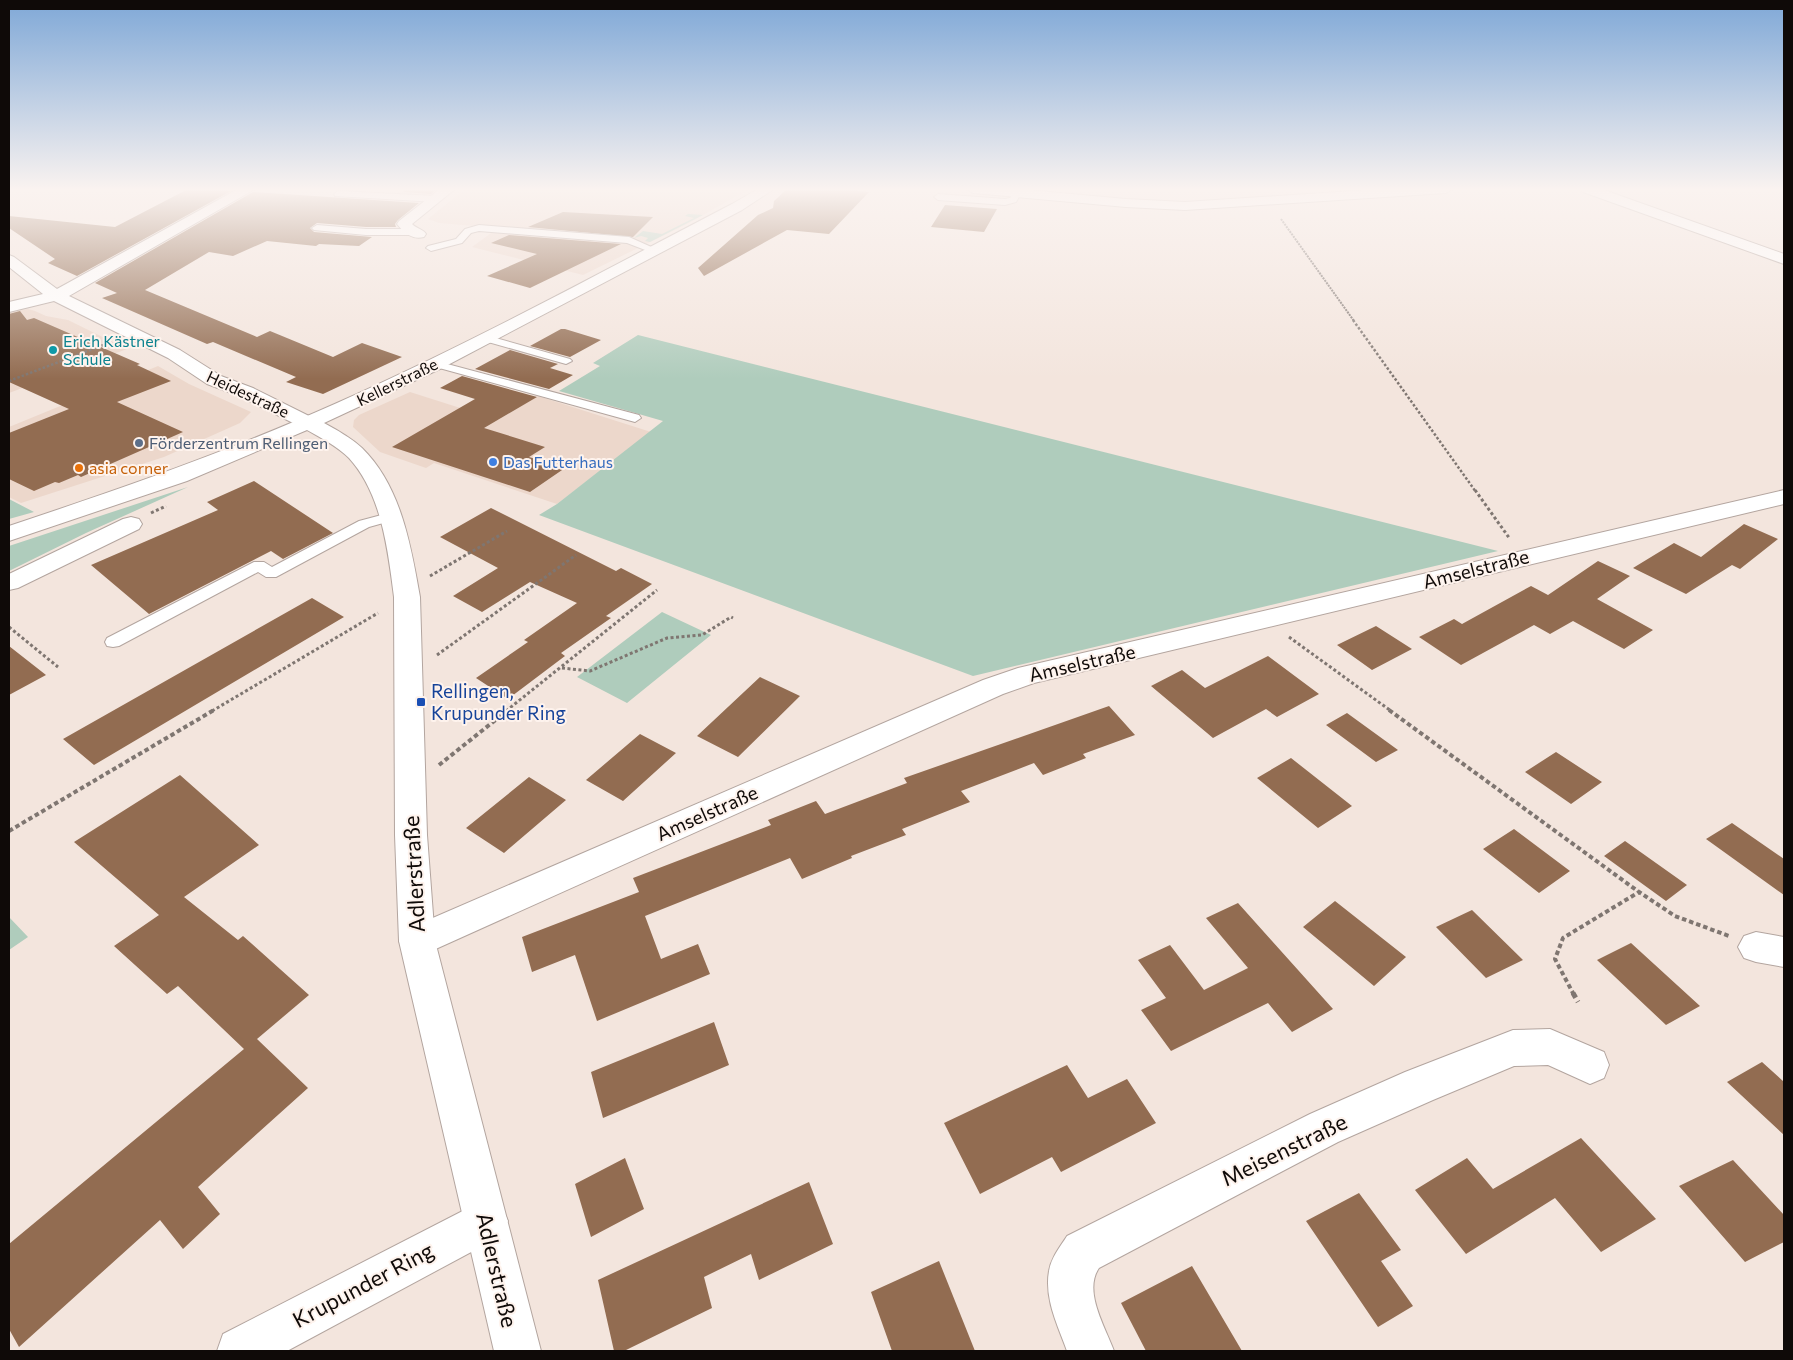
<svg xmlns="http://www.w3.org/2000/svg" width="1793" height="1360" font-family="Commissioner,sans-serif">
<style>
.built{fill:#ecd7cb}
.green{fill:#afccbc}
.building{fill:#926c51}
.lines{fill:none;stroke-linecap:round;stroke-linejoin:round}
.lane-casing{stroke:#b3a59f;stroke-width:2}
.street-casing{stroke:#b3a59f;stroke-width:2}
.secondary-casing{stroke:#b3a59f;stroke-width:2}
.path-far4{stroke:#7f7671;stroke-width:2;stroke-dasharray:2 1;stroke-linecap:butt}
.path-far3{stroke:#7f7671;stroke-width:2.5;stroke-dasharray:2.5 2;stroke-linecap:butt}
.path-far2{stroke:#7f7671;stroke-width:3;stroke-dasharray:3 2.5;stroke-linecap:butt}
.path-far1{stroke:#7f7671;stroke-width:4;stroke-dasharray:4.5 3;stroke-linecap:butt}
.path{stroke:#7f7671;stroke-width:5;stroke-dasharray:5.5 4;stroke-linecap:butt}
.lane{fill:#fff;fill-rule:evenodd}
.street{fill:#fff;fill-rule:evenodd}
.secondary{fill:#fff;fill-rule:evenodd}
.culture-dot{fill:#0f9aa8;stroke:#fef3ed;stroke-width:2}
.service-dot{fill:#5c6f8a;stroke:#fef3ed;stroke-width:2}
.shop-dot{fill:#3f7fe0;stroke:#fef3ed;stroke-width:2}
.food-dot{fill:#e8710a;stroke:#fef3ed;stroke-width:2}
.transit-dot{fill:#1a4fb4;stroke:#fef3ed;stroke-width:2}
.labels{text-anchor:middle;stroke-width:4;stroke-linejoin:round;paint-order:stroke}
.far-culture-label{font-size:16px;fill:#0d838f;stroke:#fef3ed;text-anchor:start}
.far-street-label{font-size:16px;fill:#0f0a08;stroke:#fef3ed}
.far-service-label{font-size:16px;fill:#4e5e75;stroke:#fef3ed;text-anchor:start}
.far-shop-label{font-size:16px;fill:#366cbe;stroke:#fef3ed;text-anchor:start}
.far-food-label{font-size:16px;fill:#c56008;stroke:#fef3ed;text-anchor:start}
.street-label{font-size:19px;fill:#0f0a08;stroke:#fef3ed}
.transit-label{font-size:19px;fill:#164399;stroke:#fef3ed;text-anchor:start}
.near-street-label{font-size:22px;fill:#0f0a08;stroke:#fef3ed}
</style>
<rect width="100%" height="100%" fill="#f3e5dd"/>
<path class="built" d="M465,189H749L689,223L583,275L472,247L498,228L439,223L428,219Z
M28,309L35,311L46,316L68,320L127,349L9,393V312Z
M158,366L189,384L251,412L240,423L164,457L21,503L9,497V427Z
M410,392L498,420L538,396L651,432L557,504L434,463L426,468L380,452L353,427L354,420L359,415Z"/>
<path class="green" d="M688,214L703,215L650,242L645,241L648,238L641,236L634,238L643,231L662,234L694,218L685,216Z
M638,335L1498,551L973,676L539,515L557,504L663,421L559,391L600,366L593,363Z
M188,487L86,533L9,571V546Z
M9,499L34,512L9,519Z
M662,612L711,635L627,703L577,677Z
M9,917L28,937L9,950Z"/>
<path class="building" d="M188,189L231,191L77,276L48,263L55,259L9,228V216L115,227Z
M408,189H437L431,194L403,192Z
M787,189H836L869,192L829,234L787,230L704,276L698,268L758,215L773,208L774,201Z
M253,192L419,203L398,220L395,224L396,227H366L317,223L310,228L314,232L372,237L359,246L319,244L316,246L267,241L233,256L209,252L145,290L257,337L270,331L333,357L362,343L402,357L323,394L286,382L296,377L213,342L207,344L102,298L117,293L95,283Z
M945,205L997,209L984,232L931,227Z
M563,212L653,217L633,237L528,227Z
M509,235L621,244L530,288L487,276L537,254L491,243Z
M20,311L27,320L34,318L140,364L137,365L171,381L117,402L183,432L81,477L78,475L59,483L55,482L34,491L9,479V433L69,409L9,382V314Z
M561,329H565L601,340L570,357L530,346Z
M510,350L558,364L550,368L573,375L549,389L475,369Z
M462,376L537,397L484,428L545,447L529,457L565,468L530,492L392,447L475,399L440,388Z
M254,481L333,533L283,559L271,551L149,614L91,565L218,510L207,502Z
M491,508L616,571L621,568L652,584L606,616L611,618L561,653L565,656L508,699L476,678L528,642L524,640L577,603L530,582L482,612L453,596L498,568L440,537Z
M1744,524L1778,539L1740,569L1732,565L1686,594L1633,568L1674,543L1701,557Z
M1598,561L1630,576L1597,599L1653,630L1624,649L1573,621L1550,634L1534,625L1461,665L1419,637L1454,619L1462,624L1531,586L1548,595Z
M312,598L344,617L94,765L63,739Z
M1376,626L1412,649L1372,670L1337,645Z
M9,646L46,675L9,695Z
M1268,656L1319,694L1277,717L1266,709L1213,738L1151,686L1182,670L1205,688Z
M760,677L800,696L738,757L697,736Z
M1109,706L1135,735L1083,754L1086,758L1043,775L1034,763L961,791L970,802L902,829L906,835L851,856L852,858L802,879L790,858L645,916L661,959L698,944L710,974L597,1021L575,955L532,972L522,937L639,892L633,878L771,825L768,820L816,801L825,814L907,783L904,778Z
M1347,713L1398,750L1376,762L1326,725Z
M640,734L676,753L623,801L586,780Z
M1556,752L1602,782L1571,804L1525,772Z
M1291,758L1352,806L1318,828L1257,778Z
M180,775L259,845L184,897L238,940L243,936L309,995L257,1039L308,1088L198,1187L220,1214L183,1249L160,1220L19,1347L9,1329V1244L244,1049L178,986L167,994L114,946L159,915L74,842Z
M529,777L566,800L504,853L466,828Z
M1732,823L1784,859V895L1706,839Z
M1514,829L1570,871L1539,893L1483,849Z
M1625,841L1687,885L1666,901L1604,856Z
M1335,901L1406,957L1374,986L1303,927Z
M1238,903L1333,1009L1292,1032L1268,1003L1171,1051L1141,1010L1166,998L1138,960L1170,945L1204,990L1248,968L1206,918Z
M1472,910L1523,960L1486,978L1436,927Z
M1631,943L1700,1006L1666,1025L1597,960Z
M714,1022L729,1065L603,1118L591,1072Z
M1762,1062L1784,1082V1135L1727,1082Z
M1067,1065L1088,1098L1127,1079L1156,1123L1061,1172L1052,1157L980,1194L944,1123Z
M1581,1138L1656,1219L1601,1252L1555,1198L1466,1254L1415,1190L1467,1158L1493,1189Z
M625,1158L644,1209L591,1237L575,1184Z
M1733,1160L1784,1215V1242L1745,1262L1679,1186Z
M809,1182L833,1244L759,1280L751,1254L704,1277L712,1308L624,1351H614L598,1280Z
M1359,1193L1401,1250L1381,1261L1413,1306L1378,1327L1306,1221Z
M939,1261L975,1351H892L871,1292Z
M1192,1266L1242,1351H1146L1121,1303Z"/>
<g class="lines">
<defs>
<path id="lane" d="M1017,190L1021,193L1016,202L1005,205L938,200L934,197L938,194L1005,199L1010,198L1014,191Z
M338,191L436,196L440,199L436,202L335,196L334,194Z
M317,225L366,229H412L417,232L412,235H366L314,230L312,228Z
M479,225L629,237L658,250L653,253L627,243L479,231L471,233L462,243L431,251L426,248L428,246L456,239L465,229Z
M485,335L570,359L572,361L566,364L481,340L479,338L481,336Z
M436,361L639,415L641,418L635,422L432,366L430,364L432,362Z
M389,513L394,514L396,517L394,520L369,527L276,577H266L258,572L119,646L113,647L107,646L105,642L107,638L254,562H264L272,567L359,521Z"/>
<path id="street" d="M238,189H255L69,296L180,350L221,376L253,388L315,419L318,423L315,427L308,429L301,427L239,396L207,384L168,358L54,301L9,312V302L43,294L9,267V255L14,257L57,289Z
M440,189H455L412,224C417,229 423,229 426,234L424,237C412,240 404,233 397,224L399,221Z
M966,189H1017L1126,199L1185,202L1384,189H1453L1446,193L1185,210L1126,207L973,193Z
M1581,189H1601L1784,254V264L1583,192Z
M1784,490V504L1034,683L1003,694L429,952L417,956L405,952L399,941L405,930L983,680L1018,668Z
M131,517L139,519L142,524L139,529L18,588L9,590V574L123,519Z
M1756,932L1784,937V967L1756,962L1744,958L1738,947L1744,936Z
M1550,1029L1604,1052L1609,1065L1604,1078L1590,1084L1548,1065L1514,1066L1433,1100L1338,1142L1099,1268C1083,1291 1105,1327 1114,1351H1067C1058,1326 1044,1299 1049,1271C1051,1258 1060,1247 1067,1236L1310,1114L1405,1072L1513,1030Z
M486,1199L501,1206L508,1221L501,1236L287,1351H217L223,1334Z"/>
<path id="secondary" d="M758,189H774L742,210L442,368L324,423C337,430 351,438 362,448C401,486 411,546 420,597L427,835L435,941L541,1351H494L399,941L395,835L394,597C388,551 382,494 349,458C337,446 321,438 307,430L187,481L9,541V526C120,489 230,451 337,403C472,343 601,272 732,204Z"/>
</defs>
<use href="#lane" class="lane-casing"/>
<use href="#street" class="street-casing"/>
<use href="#secondary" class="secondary-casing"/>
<path class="path-far4" d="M1281,219L1354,321"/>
<path class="path-far3" d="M1353,320L1476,492
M9,381L106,344"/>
<path class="path-far2" d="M1475,490L1510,539
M151,513L166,506
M430,576L507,531
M9,627L58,667
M1289,637L1391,711
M437,655L576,555
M562,668L590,671L667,638L702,635L731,617L733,618
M212,711L378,613
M506,711L657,590"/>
<path class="path-far1" d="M1389,710L1639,892L1675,916L1729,936
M439,765L508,710
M9,831L214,710
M1574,995L1555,959L1563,938L1639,892"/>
<path class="path" d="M1573,993L1578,1002"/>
<use href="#lane" class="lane"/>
<use href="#street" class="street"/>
<use href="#secondary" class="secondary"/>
</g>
<linearGradient id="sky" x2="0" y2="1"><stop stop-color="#7fa8d7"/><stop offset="0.5" stop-color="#faf3f0"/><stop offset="1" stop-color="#faf3f0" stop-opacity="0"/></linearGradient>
<rect width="1793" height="379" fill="url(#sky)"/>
<circle class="culture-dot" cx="53" cy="350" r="5"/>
<circle class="service-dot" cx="139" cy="443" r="5"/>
<circle class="shop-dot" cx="493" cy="462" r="5"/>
<circle class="food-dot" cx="79" cy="468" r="5"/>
<rect class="transit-dot" x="416" y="697" width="10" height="10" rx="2.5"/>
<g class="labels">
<g class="far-culture-label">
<text x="63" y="347">Erich Kästner<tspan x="63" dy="18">Schule</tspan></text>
</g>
<g class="far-street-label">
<text transform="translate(397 382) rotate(-26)" y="6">Kellerstraße</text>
<text transform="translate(248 394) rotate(25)" y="6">Heidestraße</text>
</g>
<g class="far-service-label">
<text x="149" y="449">Förderzentrum Rellingen</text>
</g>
<g class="far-shop-label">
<text x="503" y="468">Das Futterhaus</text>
</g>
<g class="far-food-label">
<text x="89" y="474">asia corner</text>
</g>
<g class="street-label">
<text transform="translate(1476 569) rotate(-14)" y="7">Amselstraße</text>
<text transform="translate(1082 663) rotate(-13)" y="7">Amselstraße</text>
<text transform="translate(707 813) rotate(-24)" y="7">Amselstraße</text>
</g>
<g class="transit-label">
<text x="431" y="698">Rellingen,<tspan x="431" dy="22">Krupunder Ring</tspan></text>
</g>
<g class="near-street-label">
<text transform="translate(414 874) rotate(-93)" y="8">Adlerstraße</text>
<text transform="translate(1284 1150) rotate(-26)" y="8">Meisenstraße</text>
<text transform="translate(497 1270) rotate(77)" y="8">Adlerstraße</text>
<text transform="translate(363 1285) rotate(-28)" y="8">Krupunder Ring</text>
</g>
</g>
<rect width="1793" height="1360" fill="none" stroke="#0f0a08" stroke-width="20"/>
</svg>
